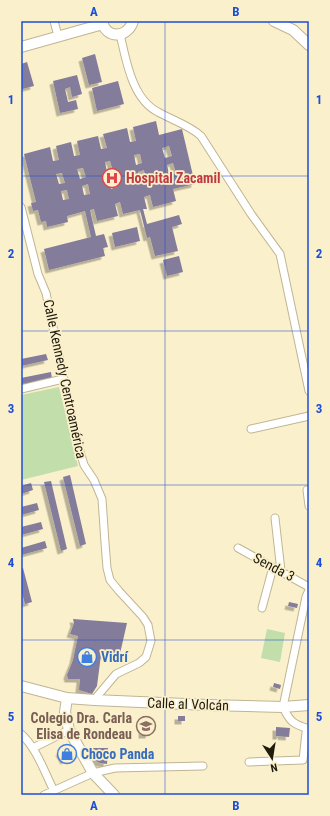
<svg xmlns="http://www.w3.org/2000/svg" width="330" height="816" font-family="'Roboto Condensed',sans-serif">
<style>
.green{fill:#c1deab}
.building{fill:#837b9a;fill-rule:evenodd;filter:url(#shadow)}
.lines{fill:none;stroke-linecap:round;stroke-linejoin:round}
.street-casing{stroke:#c0b593;stroke-width:9}
.secondary-casing{stroke:#c0b593;stroke-width:12}
.street{stroke:#fff;stroke-width:7}
.secondary{stroke:#fff;stroke-width:10}
.grid{fill:none;stroke:#1d4ed8;stroke-width:1;stroke-opacity:0.55}
.labels{text-anchor:middle;stroke-width:3.5;stroke-linejoin:round;paint-order:stroke}
.health-label{font-size:14px;font-weight:bold;fill:#be3a42;stroke:#fbf0cc;text-anchor:start}
.street-label{font-size:14px;fill:#1f1b0e;stroke:#fbf0cc}
.shop-label{font-size:14px;font-weight:bold;fill:#366cbe;stroke:#fbf0cc;text-anchor:start}
.education-label{font-size:14px;font-weight:bold;fill:#785e54;stroke:#fbf0cc;text-anchor:end}
.neatline{fill:none;stroke:#1d4ed8;stroke-width:1.5}
.grid-label{font-size:13px;text-anchor:middle;font-weight:bold;fill:#1d4ed8}
</style>
<defs>
<filter id="shadow"><feDropShadow dx="-3.5" dy="3.5" stdDeviation="0" flood-color="#0004"/></filter>
</defs>
<rect width="100%" height="100%" fill="#fbf0cc"/>
<path class="green" d="M59,387L78,466L21,480V395Z
M267,629L285,633L280,662L261,658Z"/>
<path class="building" d="M95,54L102,82L89,85L82,58Z
M27,62L34,86L22,89L21,64Z
M77,75L82,94L72,97L70,87L65,89L68,102L76,100L78,109L60,113L53,81Z
M118,81L124,104L97,111L92,88Z
M156,121L159,135L182,129L195,184L173,189L176,201L153,207L150,195L144,197L147,209H143L147,224L179,215L182,224L172,227L178,251L155,256L150,237L147,238L140,210L123,214L120,202L115,204L118,216L97,221L94,209L90,210L96,236L104,234L108,247L103,248L105,256L49,270L44,249L91,237L85,211L67,216L68,222L47,227L46,221L41,222L38,210L33,211L31,203L36,202L24,154L50,147L53,161L59,160L56,146L71,142L74,156L80,155L77,141L98,136L101,149L107,148L103,134L127,128L130,142L136,141L133,127ZM169,146L172,156L165,158L162,148ZM140,154L142,163L136,165L134,155ZM110,161L113,171L107,172L105,162ZM173,163L176,173L169,174L167,165ZM83,168L86,177L80,179L77,169ZM144,170L146,180L140,181L138,172ZM62,173L65,183L59,184L56,174ZM114,178L117,187L111,189L109,179ZM88,184L90,194L84,195L82,186ZM67,190L69,199L63,200L61,191Z
M137,227L140,241L115,247L112,233Z
M179,256L183,272L167,276L163,260Z
M46,354L48,360L21,366V359Z
M51,372L52,379L21,385V378Z
M70,475L86,544L80,546L63,477Z
M51,481L67,549L61,551L44,482Z
M31,483L33,490L21,494V486Z
M37,503L39,510L21,515V507Z
M41,522L43,529L21,535V527Z
M45,541L47,548L21,555V548Z
M21,568H23L32,602L25,604L21,589Z
M289,602L298,604L297,608L288,606Z
M73,619L127,623L119,658L101,655L97,686L92,694L79,690L80,679H68L67,675L73,660L78,636L70,634L74,623Z
M274,683L281,685L280,689L273,687Z
M143,716L151,717L149,735H142Z
M178,716H185V721H178Z
M276,727L290,728L289,737L276,736Z
M69,747L74,756L64,761L59,752Z
M93,748H108L107,764L100,763L94,760L92,755Z"/>
<g class="lines">
<defs>
<path id="street" d="M54,21L58,36
M120,34C126,60 132,99 158,112C172,120 189,125 201,136L251,214L280,254L309,391
M21,207L38,274L46,293L76,438L84,465L94,480L102,499L105,543L107,568L110,580L119,591L143,617L148,625L151,641L146,657L139,663L116,674L94,700
M21,389L63,379
M251,429L309,416
M307,490L309,506
M275,518L281,571
M238,548L309,587
M309,590L306,597L283,707C290,722 293,724 309,729
M262,608L273,567
M21,734C36,747 45,773 54,791
M33,748L69,730
M249,762L303,760L306,732L309,727
M44,795L93,773L115,768L203,766"/>
<path id="secondary" d="M102,21C106,40 128,38 133,21
M274,21L293,30L309,45
M21,47L103,24
M21,686L67,698L94,700L208,705L283,707L309,705
M67,698L65,712L69,730L93,773L114,795"/>
</defs>
<use href="#street" class="street-casing"/>
<use href="#secondary" class="secondary-casing"/>
<use href="#street" class="street"/>
<use href="#secondary" class="secondary"/>
</g>
<path class="grid" d="M165,21V795M21,176H309M21,331H309M21,485H309M21,640H309"/>
<defs>
<symbol id="hospital-ring" viewBox="-11 -11 22 22"><circle r="9.5" fill="#fbf0cc" stroke="#e0444e" stroke-width="1.5"/><path d="M-5-5h3v3.5h4V-5h3V5h-3V1.5h-4V5h-3Z" fill="#e0444e"/></symbol>
<symbol id="shop-ring" viewBox="-11 -11 22 22"><circle r="9.5" fill="#fbf0cc" stroke="#3f7fe0" stroke-width="1.5"/><path d="M-5-2.5h2.3a2.7 3.5 0 0 1 5.4 0H5L5.5 6h-11ZM-1.5-2.5h3a1.5 2.3 0 0 0-3 0Z" fill="#3f7fe0"/></symbol>
<symbol id="school-ring" viewBox="-11 -11 22 22"><circle r="9.5" fill="#fbf0cc" stroke="#8d6e63" stroke-width="1.5"/><path d="M0-5L7-2L0 1L-7-2ZM-4 1L0 2.5L4 1V4Q0 6-4 4Z" fill="#8d6e63"/></symbol>
</defs>
<g fill-rule="evenodd">
<use href="#hospital-ring" x="101" y="167" width="22" height="22"/>
<use href="#shop-ring" x="76" y="646" width="22" height="22"/>
<use href="#school-ring" x="135" y="715" width="22" height="22"/>
<use href="#shop-ring" x="56" y="743" width="22" height="22"/>
</g>
<g class="labels">
<g class="health-label">
<text x="126" y="183">Hospital Zacamil</text>
</g>
<g class="street-label">
<text transform="translate(65 379) rotate(78)" y="5">Calle Kennedy Centroamérica</text>
<text transform="translate(274 567) rotate(28)" y="5">Senda 3</text>
<text transform="translate(188 704) rotate(2)" y="5">Calle al Volcán</text>
</g>
<g class="shop-label">
<text x="101" y="662">Vidrí</text>
<text x="81" y="759">Choco Panda</text>
</g>
<g class="education-label">
<text x="132" y="723">Colegio Dra. Carla<tspan x="132" dy="16">Elisa de Rondeau</tspan></text>
</g>
</g>
<rect width="330" height="816" fill="none" stroke="#fbf0cc" stroke-width="44"/>
<g transform="translate(272 758) rotate(168)" stroke="#fbf0cc" stroke-width="3" paint-order="stroke">
<path d="M0-3L7 15L0 10L-7 15Z" fill="#1f1b0e"/>
<text y="-6" font-size="11" font-weight="bold" text-anchor="middle" fill="#1f1b0e">N</text>
</g>
<rect x="22" y="22" width="286" height="772" class="neatline"/>
<g class="grid-label">
<text x="94" y="16">A</text>
<text x="236" y="16">B</text>
<text x="11" y="104">1</text>
<text x="319" y="104">1</text>
<text x="11" y="258">2</text>
<text x="319" y="258">2</text>
<text x="11" y="413">3</text>
<text x="319" y="413">3</text>
<text x="11" y="567">4</text>
<text x="319" y="567">4</text>
<text x="11" y="721">5</text>
<text x="319" y="721">5</text>
<text x="94" y="810">A</text>
<text x="236" y="810">B</text>
</g>
</svg>
